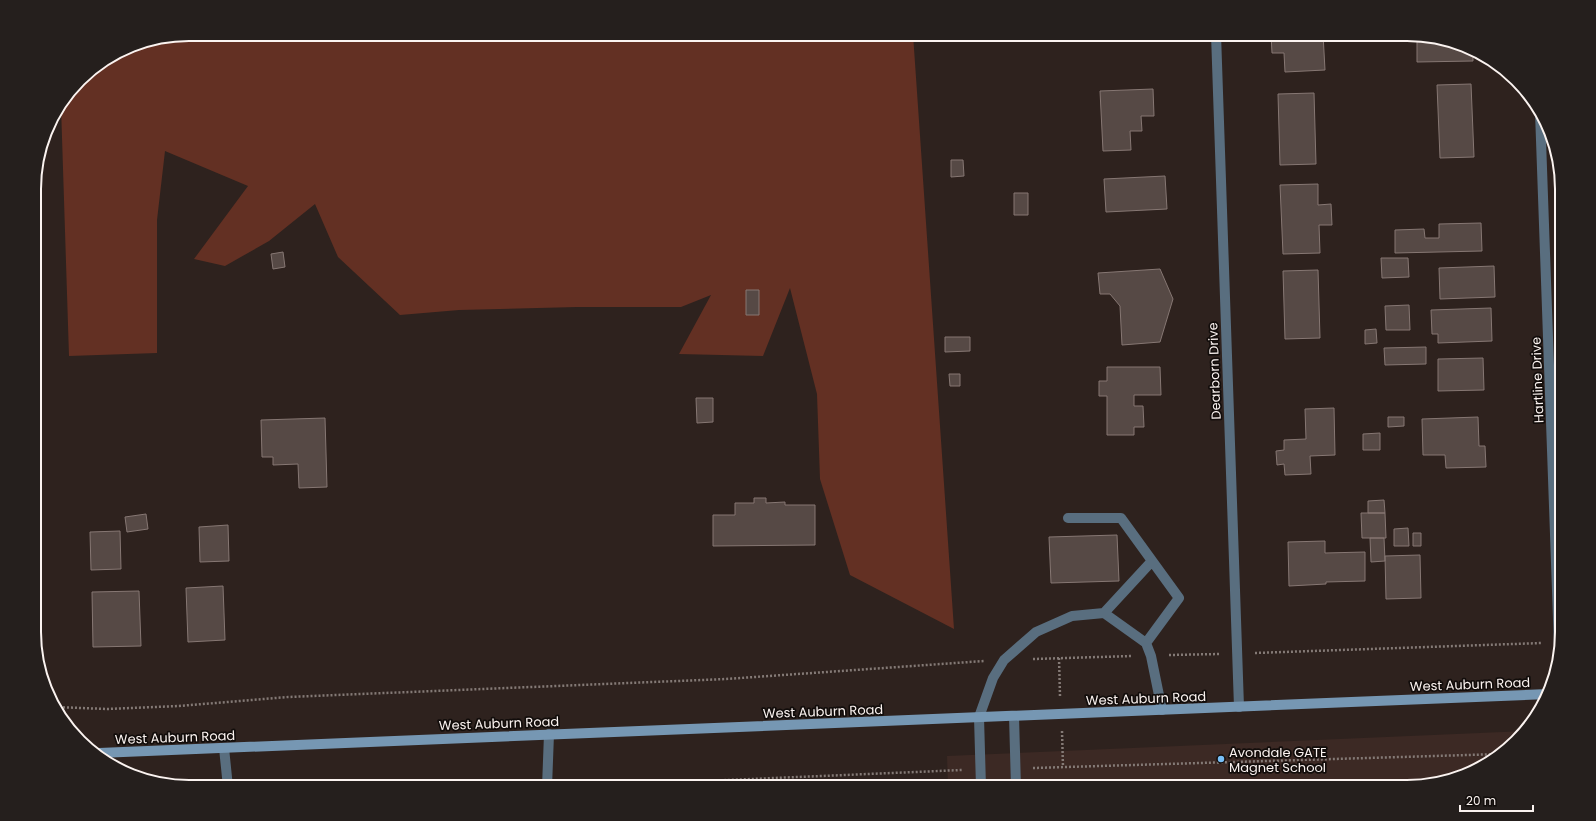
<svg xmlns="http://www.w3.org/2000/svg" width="1596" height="821" font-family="Poppins,sans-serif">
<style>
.built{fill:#3c2924}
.green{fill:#633023}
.building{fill:#564945;stroke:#867773}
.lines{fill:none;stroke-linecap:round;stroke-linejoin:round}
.path{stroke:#847a76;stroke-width:2.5;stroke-dasharray:2 2;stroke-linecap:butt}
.service{stroke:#596e7f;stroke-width:10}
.minor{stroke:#596e7f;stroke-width:10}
.secondary{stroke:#7697b3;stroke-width:10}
.poi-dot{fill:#78bff7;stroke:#120d0b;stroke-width:1.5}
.labels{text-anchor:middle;stroke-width:3.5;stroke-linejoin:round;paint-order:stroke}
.street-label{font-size:13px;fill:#fbf3f0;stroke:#120d0b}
.poi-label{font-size:13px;fill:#fbf3f0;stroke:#120d0b;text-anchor:start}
.rim{fill:none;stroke:#fbf3f0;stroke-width:2}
</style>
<rect width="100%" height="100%" fill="#2e221e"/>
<path class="built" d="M1526,731L1493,761L1457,779L1417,787H948L947,756Z"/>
<path class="green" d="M189,34H913L954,629L850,575L820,479L817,394L790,288L763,356L679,354L711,295L681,307H577L459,310L400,315L338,257L315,204L269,241L225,266L194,259L248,186L165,151L157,220V353L69,356L61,106L87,73L130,46Z"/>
<path class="building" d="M920,34H949V38L921,39Z
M1271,34H1323L1325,70L1285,72L1284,53H1272Z
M1417,36L1473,49V61L1417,62Z
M1471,84L1474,157L1440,158L1437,85Z
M1153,89L1154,116H1141L1142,131H1130L1131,150L1103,151L1100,91Z
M1314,93L1316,164L1280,165L1278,94Z
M951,160H963L964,176L951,177Z
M1165,176L1167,209L1106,212L1104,179Z
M1318,184V205L1331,204L1332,225H1319L1320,253L1283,254L1280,185Z
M1014,193H1028V215H1014Z
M1481,223L1482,251L1395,253V230L1424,229L1425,238H1439V224Z
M283,252L285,267L273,269L271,254Z
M1381,258H1408L1409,277L1382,278Z
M1494,266L1495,297L1440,299L1439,268Z
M1160,269L1173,299L1160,342L1122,345L1120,306L1110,294H1100L1098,273Z
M1318,270L1320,338L1285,339L1283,271Z
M746,290H759V315H746Z
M1409,305L1410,330H1386L1385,306Z
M1491,308L1492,341L1438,343V334H1432L1431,310Z
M1376,329L1377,343L1365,344V330Z
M945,337H970V351L945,352Z
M1426,347V364L1385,365L1384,348Z
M1483,358L1484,390L1438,391V359Z
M1107,367H1160L1161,395H1134V406H1143L1144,427H1134V435H1107V396H1099V381H1107Z
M949,374H960V386H950Z
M696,398H713V422L697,423Z
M1334,408L1335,455L1310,456L1311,474L1285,475L1284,464L1277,465L1276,451L1284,450V440L1306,439L1305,409Z
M1388,417H1404V426L1388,427Z
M1478,417L1479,446H1485L1486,467L1446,468L1445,455H1423L1422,419Z
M325,418L327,487L299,488L298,464L273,465V457H262L261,420Z
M1380,433V450H1363V434Z
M754,498H766V503L785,502V505H815V545L713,546V515H735V503H754Z
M1384,500L1385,513H1368V501Z
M1361,513H1385L1386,538H1362Z
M146,514L148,529L127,532L125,517Z
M228,525L229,561L200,562L199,527Z
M1408,528L1409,546H1394V529Z
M120,531L121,569L91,570L90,532Z
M1413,533H1421V546H1413Z
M1117,535L1119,581L1051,583L1049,537Z
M1370,538H1384L1385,561L1371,562Z
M1325,541V553L1365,552V581L1326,582V584L1289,586L1288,542Z
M1420,555L1421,598L1386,599L1385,556Z
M223,586L225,640L188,642L186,588Z
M139,591L141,646L93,647L92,592Z"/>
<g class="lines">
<path class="path" d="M1255,653L1542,643
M1169,655L1220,654
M1059,658L1060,696
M1033,659L1132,656
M55,707L107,709L179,706L288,697L726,679L984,661
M1062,731L1063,767
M1033,768L1501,754
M564,787L962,770"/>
<path class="service" d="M1068,518H1121L1179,598L1146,643
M1104,613L1152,561
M1014,716L1016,787
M224,748L228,787
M547,787L549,734
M981,787L979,717L993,678L1004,660L1036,632L1072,616L1104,613L1146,643L1151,656L1162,710"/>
<path class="minor" d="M1216,34L1239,707
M1540,112L1559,647"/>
<path class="secondary" d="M99,753L1548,694"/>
</g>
<circle class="poi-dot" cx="1221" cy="759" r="4"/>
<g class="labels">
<g class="street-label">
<text transform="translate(1214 371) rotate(-92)" y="5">Dearborn Drive</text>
<text transform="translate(1537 380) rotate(-92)" y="5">Hartline Drive</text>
<text transform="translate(1470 684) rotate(-2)" y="5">West Auburn Road</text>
<text transform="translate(1146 698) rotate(-2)" y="5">West Auburn Road</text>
<text transform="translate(823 711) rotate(-2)" y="5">West Auburn Road</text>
<text transform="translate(499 723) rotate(-2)" y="5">West Auburn Road</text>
<text transform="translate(175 737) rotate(-2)" y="5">West Auburn Road</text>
</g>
<g class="poi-label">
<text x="1229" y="757">Avondale GATE<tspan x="1229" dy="15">Magnet School</tspan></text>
</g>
</g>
<path d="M0 0H1596V821H0ZM189 41H1407A148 148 0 0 1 1555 189V632A148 148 0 0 1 1407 780H189A148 148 0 0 1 41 632V189A148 148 0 0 1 189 41Z" fill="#251f1d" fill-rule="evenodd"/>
<path class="rim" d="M189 41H1407A148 148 0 0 1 1555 189V632A148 148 0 0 1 1407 780H189A148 148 0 0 1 41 632V189A148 148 0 0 1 189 41Z"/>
<path d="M1460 805v6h73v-6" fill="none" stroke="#fbf3f0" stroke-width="2"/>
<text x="1466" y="805" font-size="12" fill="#fbf3f0" stroke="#120d0b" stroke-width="3" paint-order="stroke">20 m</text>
</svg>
